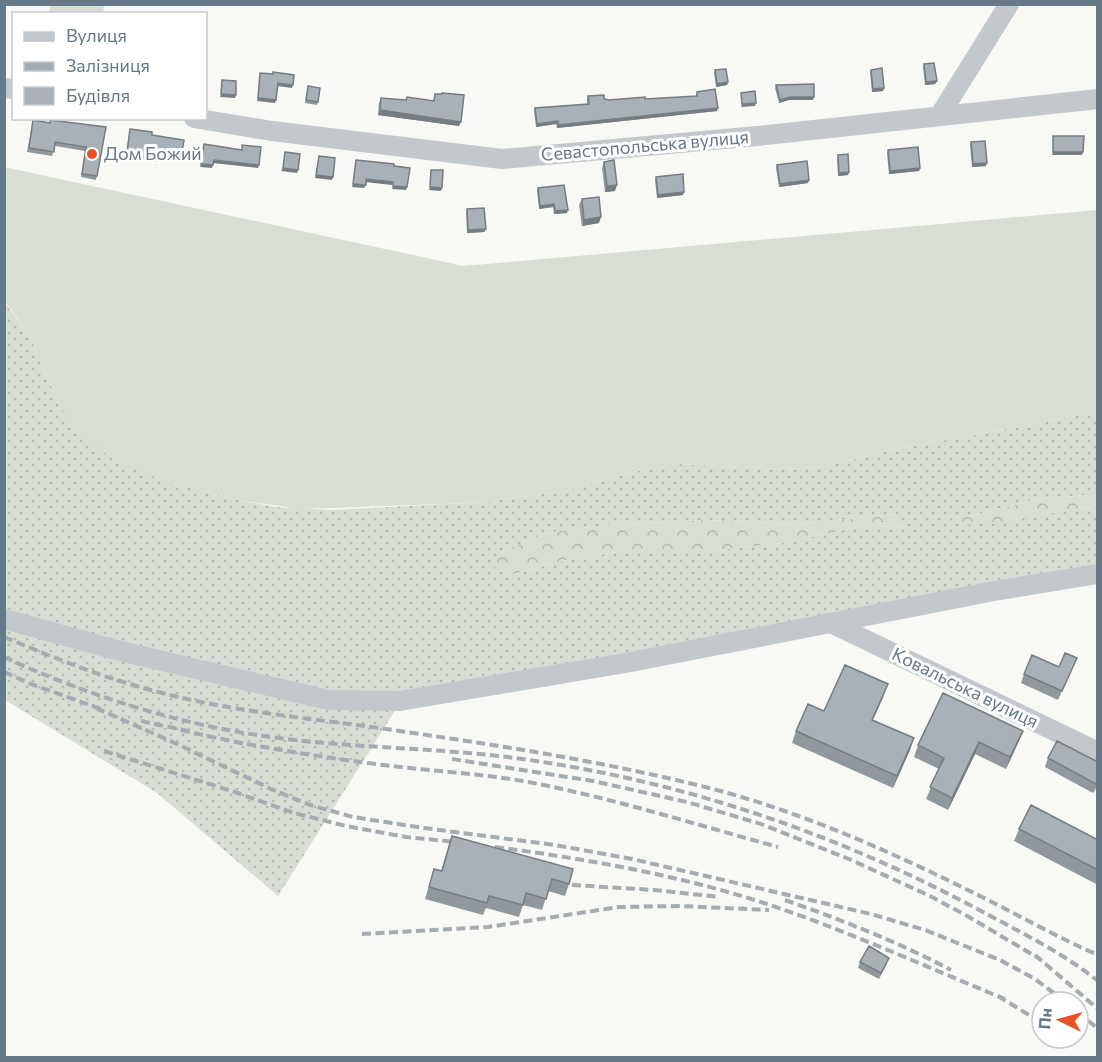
<svg xmlns="http://www.w3.org/2000/svg" width="1102" height="1062" font-family="Commissioner,sans-serif">
<style>
.grass{fill:url(#grass-dots);fill-rule:evenodd}
.forest{fill:url(#forest-crowns)}
.garden{fill:#d8ded4}
.lines{fill:none;stroke-linecap:round;stroke-linejoin:round}
.minor{stroke:#c3c8cc;stroke-width:20}
.rail{stroke:#a4abb1;stroke-width:4;stroke-dasharray:9 4.5;stroke-linecap:butt}
.wall{fill:#90989e}
.shaded-wall{fill:#767c81}
.building{fill:#a8b1b8;stroke:#767c81;stroke-width:1.5}
.poi-dot{fill:#eb5123;stroke:#fff;stroke-width:2}
.labels{text-anchor:middle;stroke-width:6;stroke-linejoin:round;paint-order:stroke}
.street-label{font-size:18px;fill:#667988;stroke:#fff}
.poi-label{font-size:18px;fill:#667988;stroke:#fff;text-anchor:start}
</style>
<defs>
<pattern id="grass-dots" width="8" height="8" patternUnits="userSpaceOnUse" patternTransform="scale(1.5)"><rect width="8" height="8" fill="#d8ded4"/><path d="M2 2h.1M6 6h.1" fill="none" stroke="#b3b9b2" stroke-width="1.8" stroke-linecap="round"/></pattern>
<pattern id="forest-crowns" width="20" height="18" patternUnits="userSpaceOnUse" patternTransform="scale(1.5)"><rect width="20" height="18" fill="#d8ded4"/><path d="M2 6a3 3 0 1 1 6 0M12 15a3 3 0 1 1 6 0" fill="none" stroke="#b3b9b2"/></pattern>
</defs>
<rect width="100%" height="100%" fill="#f8f8f5"/>
<path class="grass" d="M4,301L31,339L60,407L113,459L170,483L242,501L277,507L331,510L484,502L571,490L617,475L677,464L784,469L822,467L892,450L1097,412V494L1034,500L966,517L948,516L966,524L1013,520L1073,509L1097,508V574L401,701L278,896L157,793L5,700ZM896,514L901,528L867,525L783,543L710,551H623L562,561L507,576L500,553L546,533L605,525L705,520L797,524Z"/>
<path class="forest" d="M1097,494V508L1073,509L1013,520L966,525L946,516L966,517L1034,500Z
M896,514L901,521V528L867,525L783,543L710,551H623L562,561L507,576L492,565L500,553L546,533L605,525L705,520L797,524Z"/>
<path class="garden" d="M50,5V4L104,5L103,13H49Z
M4,167L464,266L1097,210V412L892,450L822,467L784,469L677,464L617,475L571,490L484,502L442,504L302,509L242,501L170,483L141,472L113,459L90,442L72,424L60,407L31,339L5,301Z"/>
<g class="lines">
<path class="minor" d="M4,88L14,89
M940,115L1009,4
M194,118L272,131L502,159L758,136L1098,99
M4,619L120,651L328,700L400,701L631,662L994,591L1098,574
M833,624L1098,752"/>
<path class="rail" d="M4,637C52,657 101,677 151,690C223,710 298,717 372,727C483,743 592,759 701,786C799,810 894,853 984,898C1022,917 1059,938 1098,955
M4,657C84,694 177,724 264,736C344,748 426,747 507,757C674,778 835,832 983,912C1022,933 1063,953 1098,981
M4,672L31,684L104,710
M96,708L175,743L271,789L310,805L353,817L424,828L555,845L632,859L871,914L925,930L1000,960L1035,979L1066,1002
M141,721L188,731
M181,730C248,746 315,756 383,765C429,771 476,773 523,781C609,797 694,824 778,847
M104,751L235,792L294,813L346,826L406,837L466,843
M452,759L593,781L687,802L761,824L849,859L930,896L969,917L1040,959
M495,847C587,859 679,875 767,904C848,931 926,967 1005,999
M572,885L654,890L720,897
M785,900C842,920 898,942 951,970
M362,934L488,927L619,907L680,906L769,910
M1035,955L1098,1009
M998,996L1042,1023
M1078,1012L1098,1029"/>
</g>
<path class="wall" d="M924,64L937,81L935,84L925,85L923,67Z
M715,70L728,82L727,85L716,87L714,73Z
M871,70L884,88L883,91L872,92L870,73Z
M776,85L813,100H789L779,103L775,88Z
M308,86L318,102L317,105L305,103Z
M697,92L717,111L557,128L556,124L536,127L534,111L535,108L587,104V99L588,96L609,100L645,99L696,96Z
M435,94L459,126L378,115L379,103L381,98L406,100L433,101Z
M33,120L50,123L106,127L96,180L81,177L85,151L55,146L52,156L27,152Z
M130,129L181,158L180,161L160,158L159,162L140,160V156L126,155Z
M971,142L986,166L972,167L970,145Z
M888,150L920,168L919,171L889,174L887,153Z
M838,155L849,172L848,175L838,176L837,158Z
M604,162L615,191L605,192L602,168Z
M777,165L809,180L808,183L779,187L776,168Z
M656,177L683,195L657,198L655,180Z
M538,188L567,213L554,214L553,207L539,209L537,191Z
M582,199L599,223L582,226L579,205Z
M467,209L486,229L484,232L467,233L466,212Z
M1059,667H1073L1058,700L1021,683L1024,674Z
M884,696L873,720L910,750L893,788L792,743L796,731L824,711Z
M1023,731L1018,743L1006,769L975,754L948,810L926,799L939,769L914,757L918,745Z
M1048,758L1098,762V785L1093,793L1045,767Z
M1019,829L1098,840V885L1014,841Z
M452,836L569,884L565,896L548,891L542,910L523,905L519,917L486,908L483,915L425,899L434,869L441,871Z
M860,962L887,964L879,979L858,968Z"/>
<path class="shaded-wall" d="M937,81L935,84L925,85L926,82Z
M728,82L727,85L716,87L717,84Z
M278,83L293,85L292,88L277,86Z
M884,88L883,91L872,92L873,89Z
M221,94L236,95L235,98L220,97Z
M790,97H814L813,100H789L779,103L780,100Z
M258,98L276,100L275,103L257,101Z
M756,103L755,106L741,107L742,104Z
M718,108L717,111L557,128L558,125Z
M380,110L461,122L459,126L378,115Z
M558,121L556,124L536,127L537,124Z
M127,152L141,153L140,156L126,155Z
M1053,152H1083L1082,155H1052Z
M141,157L160,159L159,162L140,160Z
M214,160L259,165L258,168L213,163Z
M987,163L986,166L972,167L973,164Z
M201,164L213,165L212,168L200,167Z
M283,168L298,170L297,173L281,171Z
M920,168L919,171L889,174L890,171Z
M849,172L848,175L838,176L839,173Z
M316,175L333,177L332,180L315,178Z
M366,179L393,182L392,185L365,182Z
M809,180L808,183L779,187L780,184Z
M353,184L366,185L364,188L352,187Z
M617,185L615,191L605,192L607,186Z
M393,186L407,187L406,190L392,189Z
M430,187L442,188L441,191L429,190Z
M684,192L683,195L657,198L658,195Z
M554,204L553,207L539,209L540,206Z
M568,210L567,213L554,214L555,211Z
M601,217L599,223L582,226L584,220Z
M486,229L484,232L467,233L468,230Z
M1023,731L1018,743L1006,769L1010,757Z
M914,738L910,750L893,788L897,776Z
M979,742L975,754L948,810L952,798Z"/>
<path class="building" d="M934,63L937,81L926,82L924,64Z
M882,68L884,88L873,89L871,70Z
M726,69L728,82L717,84L715,70Z
M273,72L294,75L293,85L278,83L276,100L258,98L260,73L273,74Z
M222,80L236,81V95L221,94Z
M814,84V97H790L780,100L776,85Z
M308,86L320,88L318,102L306,100Z
M715,89L718,108L558,125V121L537,124L535,108L589,104L588,96L604,95V99L609,100L645,97V99L697,96V92Z
M755,91L756,103L742,104L741,93Z
M442,93L464,95L461,122L380,110L381,98L406,100L407,97L434,101L435,94H442Z
M33,120L50,123V120L106,127L97,176L82,174L86,147L55,142L54,152L29,148Z
M130,129L152,132V135L184,140L181,158L161,155L160,159L141,157V153L127,152Z
M1053,136H1084L1083,152H1053Z
M985,141L987,163L973,164L971,142Z
M204,144L242,150V145L261,147L259,165L214,160L213,165L201,164Z
M918,147L920,168L890,171L888,150Z
M285,152L300,154L298,170L283,168Z
M848,154L849,172L839,173L838,155Z
M319,156L335,158L333,177L316,175Z
M356,160L394,164V166L410,168L407,187L393,186V182L366,179V185L353,184Z
M614,160L617,185L607,186L604,162Z
M807,161L809,180L780,184L777,165Z
M431,170H443L442,188L430,187Z
M683,174L684,192L658,195L656,177Z
M564,185L568,210L555,211L554,204L540,206L538,188Z
M599,197L601,217L584,220L582,199Z
M484,208L486,229L468,230L467,209Z
M1065,653L1077,658L1062,691L1024,674L1032,655L1059,667Z
M845,665L888,684L872,720L914,738L897,776L796,731L808,704L824,711Z
M943,693L1023,731L1010,757L979,742L952,798L930,787L944,758L918,745Z
M1057,741L1098,762V782L1096,784L1048,758Z
M1031,805L1098,840V870L1019,829Z
M452,836L573,869L569,884L552,879L546,899L526,893L523,905L489,896L487,903L429,887L434,869L442,871Z
M869,946L889,958L881,973L860,962Z"/>
<circle class="poi-dot" cx="92" cy="154" r="6"/>
<g class="labels">
<g class="street-label">
<text transform="translate(645 146) rotate(-5)" y="6">Севастопольська вулиця</text>
<text transform="translate(965 688) rotate(26)" y="6">Ковальська вулиця</text>
</g>
<g class="poi-label">
<text x="104" y="160">Дом Божий</text>
</g>
</g>
<rect width="1102" height="1062" fill="none" stroke="#667988" stroke-width="12"/>
<rect x="12" y="12" width="195" height="108" fill="#ffffff" stroke="#c2c9cf" stroke-width="1.5"/>
<rect x="24" y="32" width="30" height="9" fill="#c3c8cc" stroke="#c2c9cf" stroke-width="1.5"/>
<text x="66" y="42" font-size="18" fill="#667988">Вулиця</text>
<rect x="24" y="62" width="30" height="9" fill="#a4abb1" stroke="#c2c9cf" stroke-width="1.5"/>
<text x="66" y="72" font-size="18" fill="#667988">Залізниця</text>
<rect x="24" y="87" width="30" height="18" fill="#a8b1b8" stroke="#c2c9cf" stroke-width="1.5"/>
<text x="66" y="102" font-size="18" fill="#667988">Будівля</text>
<g transform="translate(1060 1020) rotate(275)"><circle r="28" fill="#ffffff" stroke="#c2c9cf" stroke-width="1.5"/>
<path d="M0-4.5L10 22L0 15L-10 22Z" fill="#eb5123"/>
<text y="-9" font-size="16" font-weight="bold" text-anchor="middle" fill="#667988">Пн</text>
</g>
</svg>
